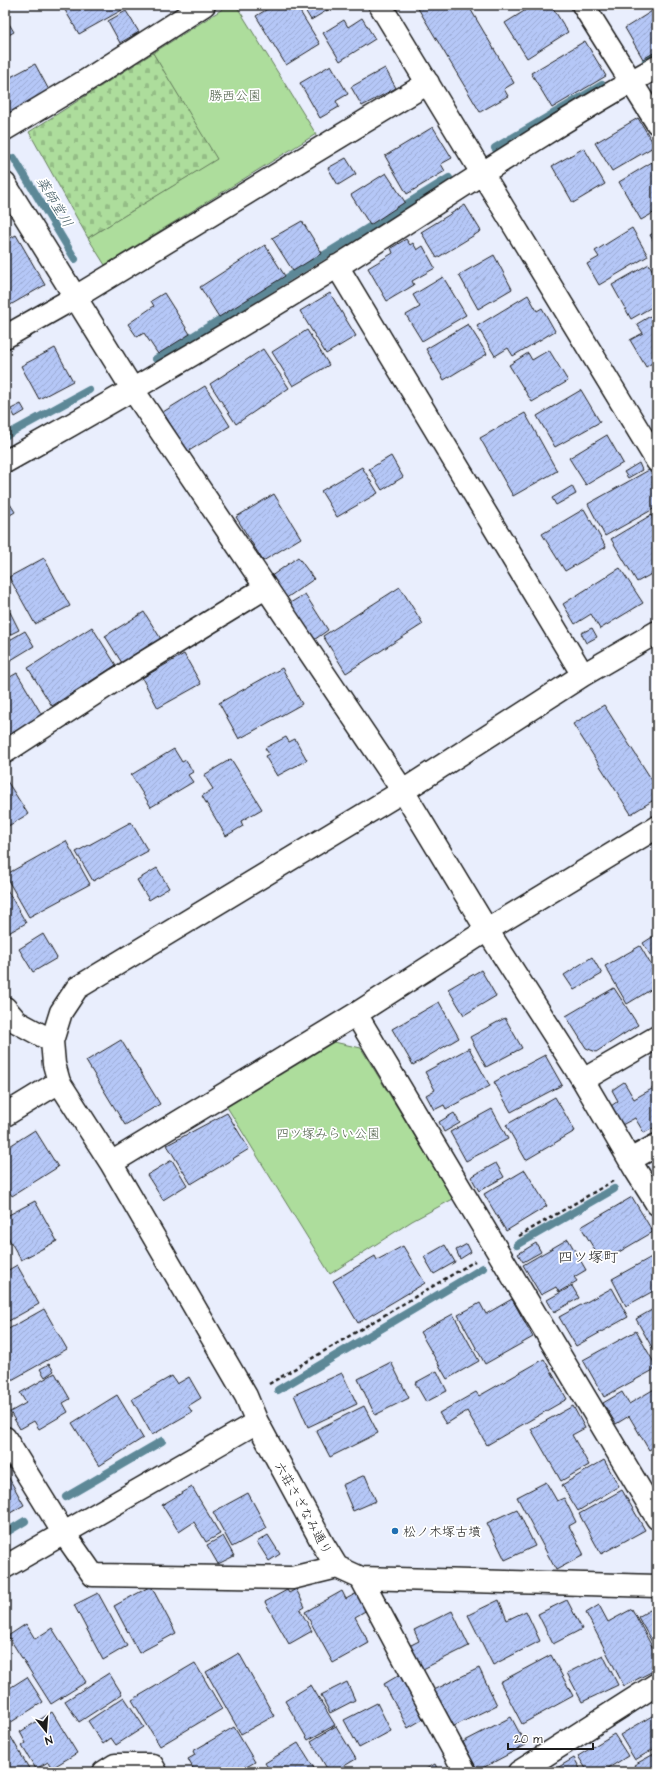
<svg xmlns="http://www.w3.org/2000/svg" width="662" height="1777" font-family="'Architects Daughter','Klee One',sans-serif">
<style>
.cemetery{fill:url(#cemetery-stones);stroke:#647c5c}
.park{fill:#addd9c;stroke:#647c5c}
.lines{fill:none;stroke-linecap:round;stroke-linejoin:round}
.stream{stroke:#5d8897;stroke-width:8}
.building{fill:url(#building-hatch);stroke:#1c1c1c}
.minor-casing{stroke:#1c1c1c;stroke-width:25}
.path{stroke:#1c1c1c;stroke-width:2.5;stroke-dasharray:4 3;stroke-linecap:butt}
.minor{stroke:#fff;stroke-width:22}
.poi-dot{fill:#1f6fb2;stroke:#fff;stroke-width:1.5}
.labels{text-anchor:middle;stroke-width:3.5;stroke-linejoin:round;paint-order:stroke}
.park-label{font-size:13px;fill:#4f6049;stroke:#fff}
.street-label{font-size:13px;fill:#1c1c1c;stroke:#fff}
.poi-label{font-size:13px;fill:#1c1c1c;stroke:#fff;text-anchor:start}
.water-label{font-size:14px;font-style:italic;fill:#425b64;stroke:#fff}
.quarter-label{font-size:15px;fill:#1c1c1c;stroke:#fff}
</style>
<defs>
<pattern id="cemetery-stones" width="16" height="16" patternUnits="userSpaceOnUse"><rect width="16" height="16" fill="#addd9c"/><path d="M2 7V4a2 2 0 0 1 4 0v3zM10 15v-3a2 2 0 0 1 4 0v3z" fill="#94bd86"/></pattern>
<pattern id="building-hatch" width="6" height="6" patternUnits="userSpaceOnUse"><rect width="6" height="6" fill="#b5c7f7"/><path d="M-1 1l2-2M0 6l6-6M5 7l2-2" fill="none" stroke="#9baad3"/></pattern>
</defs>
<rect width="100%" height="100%" fill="#e9eefd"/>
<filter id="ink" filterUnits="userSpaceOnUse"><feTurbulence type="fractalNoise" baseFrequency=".025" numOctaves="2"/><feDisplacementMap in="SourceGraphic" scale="8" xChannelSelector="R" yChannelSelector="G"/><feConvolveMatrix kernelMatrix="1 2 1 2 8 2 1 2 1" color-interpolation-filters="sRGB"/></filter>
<g filter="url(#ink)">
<path class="cemetery" d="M153,53L218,159L88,238L29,132Z"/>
<path class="park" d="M229,5H236L316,134L105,265L88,238L217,159L153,53Z
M334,1042L361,1048L453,1199L412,1221L330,1274L227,1107Z"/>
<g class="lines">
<path class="stream" d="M646,60L657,53
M495,148L602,85
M14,158L75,259
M156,359L449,178
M5,436L89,390
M517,1245L614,1189
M278,1390L483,1268
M66,1497L162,1441
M5,1533L25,1521"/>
</g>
<path class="building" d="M62,5H119L122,10L79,34Z
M274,5H296L320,44L286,65L256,16Z
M302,5H336L311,20Z
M416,5H468L514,83L504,89L508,96L480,112Z
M534,5H551L568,32L527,58L505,23Z
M657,8V51L643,59L625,28Z
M126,11L139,32L120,43L108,21Z
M5,17L14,32L5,37Z
M362,18L375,39L340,61L323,33L344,20L348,27Z
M585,41L606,76L552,108L531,73Z
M35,64L50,92L5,116V80Z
M331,65L348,94L336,101L339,107L320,118L300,83Z
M385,68L396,88L362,106L351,87Z
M638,118L655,146L612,171L595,143Z
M433,127L452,158L441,164L445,171L407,194L385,156Z
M584,148L605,184L573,203L552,166Z
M346,158L356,174L338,185L328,168Z
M652,162L657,170V211L641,220L619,182Z
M386,173L405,202L370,225L351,195Z
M465,205L481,231L437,258L421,232Z
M302,221L322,253L293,271L272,238Z
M632,228L648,256L599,285L587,264L599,257L595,251Z
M657,231V247L650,235Z
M16,235L45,285L5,308V241Z
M406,239L410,245L413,243L417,250L423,246L435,268L412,281L414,285L387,301L368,268L393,253L391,248Z
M265,245L285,276L219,317L200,287Z
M494,255L512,289L478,309L459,275Z
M649,264L657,279V304L631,319L612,285Z
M443,277L466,315L422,341L406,315L420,307L413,295Z
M164,293L190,334L158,354L144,333L137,337L128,324L154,306L151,301Z
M330,293L356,336L326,354L300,311Z
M528,295L537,311L542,308L555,331L513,356L508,348L495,356L477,326Z
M657,312V360L646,367L630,340L643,333L637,324Z
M468,324L487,354L444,380L426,349Z
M307,330L329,365L293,386L272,352Z
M55,348L73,381L39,399L21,366Z
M263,349L289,388L236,424L210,384Z
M549,350L568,381L532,402L509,365L528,353L532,360Z
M205,386L230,426L187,452L163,412Z
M581,390L600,422L555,447L537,416Z
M21,404L25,411L15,417L11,409Z
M525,413L557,471L513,496L480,438Z
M607,435L623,463L586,485L569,458Z
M391,456L403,477L382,490L369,469Z
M639,463L642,470L628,478L624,472Z
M362,467L378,493L337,517L321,491Z
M649,470L657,484V507L605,536L588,504Z
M572,486L576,494L556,505L552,498Z
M274,494L301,538L263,561L236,517Z
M5,496L15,512L5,518Z
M584,509L606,547L565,571L542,534Z
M651,515L657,524V571L637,582L611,539Z
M298,557L314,579L285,599L270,577Z
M44,558L70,606L35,624L9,577Z
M620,568L643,603L600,629L591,614L575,624L563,604Z
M400,587L423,624L346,673L323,636Z
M305,594L328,630L314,640L290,603Z
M10,612L19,630L7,636L5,632V615Z
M144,612L161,639L122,663L105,636Z
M92,627L116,665L52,706L28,668Z
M592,628L597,637L586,643L581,633Z
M25,631L34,646L11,660L5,651L11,645L8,641Z
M184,654L201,684L158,708L142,678Z
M282,668L302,704L239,739L219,703Z
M17,673L42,715L5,738V680Z
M604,705L657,788V798L631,814L573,724Z
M286,737L289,742L295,739L307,760L277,776L265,756L269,754L265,748Z
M174,749L182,762L186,760L193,772L188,775L193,782L151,807L131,775Z
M231,759L262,809L241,821L243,826L226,836L202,796L213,789L204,775Z
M5,778L28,814L5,828Z
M131,822L148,851L93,881L76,852Z
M66,841L90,884L29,917L5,875Z
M157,868L169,888L149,900L137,880Z
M5,886L26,923L5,935Z
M43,934L57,958L33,972L19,949Z
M657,934V966L643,943Z
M640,946L657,975V986L627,1004L605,966Z
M592,957L602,974L574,990L564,975Z
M481,970L496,996L464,1015L448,989Z
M614,988L638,1025L596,1052L586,1048L566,1016Z
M439,1002L459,1038L413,1065L392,1029Z
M505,1018L522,1048L486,1067L470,1037Z
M121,1040L160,1104L125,1125L86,1061Z
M469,1048L490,1086L446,1109L444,1105L434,1110L426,1095L435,1090L425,1072Z
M545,1055L562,1085L511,1112L494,1082Z
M624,1082L634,1099L657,1086V1126L644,1133L635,1118L622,1125L611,1106L618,1101L612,1090Z
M555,1097L575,1131L526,1160L506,1125Z
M492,1109L508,1139L466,1161L450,1132Z
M227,1113L249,1149L191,1184L167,1145Z
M454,1113L460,1123L444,1132L439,1122Z
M35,1130L58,1167L12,1196L5,1185V1149Z
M172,1160L187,1185L163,1200L147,1175Z
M496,1163L504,1177L479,1191L471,1177Z
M525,1170L547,1206L506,1231L484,1194Z
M632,1197L653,1232L602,1262L581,1227Z
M35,1201L57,1241L21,1260L5,1232V1217Z
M568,1239L586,1270L574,1277L577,1281L559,1292L556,1287L541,1295L523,1265Z
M536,1243L541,1252L523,1262L518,1254Z
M467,1244L471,1252L460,1259L456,1250Z
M445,1245L455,1262L434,1274L424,1257Z
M403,1246L425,1283L358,1323L333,1281L375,1256L377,1260Z
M657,1254V1289L626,1306L612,1279Z
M17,1265L39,1304L5,1323V1272Z
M572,1286L579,1298L554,1312L547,1300Z
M612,1288L628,1317L576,1346L559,1317Z
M512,1299L533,1337L485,1364L458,1315L480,1303L486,1314Z
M657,1307V1349L654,1351L636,1319Z
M44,1309L67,1349L10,1381L5,1372V1331Z
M453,1314L479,1361L447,1379L420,1332Z
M636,1331L657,1368L604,1397L583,1360Z
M544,1359L567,1399L487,1445L467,1411L446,1424L439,1413L476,1392L479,1396Z
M391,1362L409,1398L375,1415L358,1379Z
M49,1364L54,1371L45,1377L40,1369Z
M437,1371L447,1391L426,1402L415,1383Z
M55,1373L70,1399L63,1403L68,1412L39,1429L34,1421L20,1429L10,1412L26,1403L20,1393Z
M342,1373L357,1404L308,1427L294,1395Z
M172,1376L177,1384L189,1377L201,1398L188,1406L192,1412L152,1435L132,1399Z
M656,1388L657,1445L649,1450L629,1416L616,1424L603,1403L622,1392L629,1404Z
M117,1395L143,1438L99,1466L72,1423Z
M364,1406L378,1433L330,1457L316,1430Z
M573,1406L585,1428L572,1435L589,1465L561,1481L531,1429Z
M604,1460L619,1486L578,1511L562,1485Z
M5,1471L24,1505L5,1516Z
M365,1475L376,1501L353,1511L342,1485Z
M546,1482L557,1501L564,1498L576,1522L569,1526L584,1555L556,1570L517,1497Z
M192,1487L220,1534L206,1542L194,1522L179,1532L162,1505Z
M622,1490L645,1530L601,1554L579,1514Z
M248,1493L267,1528L232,1547L213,1512Z
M517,1509L535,1546L505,1560L487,1523Z
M268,1535L280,1554L269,1561L257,1542Z
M223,1536L234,1556L218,1564L207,1545Z
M151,1586L176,1633L139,1653L114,1606Z
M296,1589L305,1607L300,1610L312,1631L289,1644L265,1602L287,1590L289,1593Z
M342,1591L346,1599L357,1593L367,1610L355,1617L369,1643L333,1663L305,1612Z
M98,1593L127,1646L103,1660L74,1605Z
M499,1600L507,1620L526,1611L540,1641L493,1665L468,1615Z
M567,1600L582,1629L553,1644L538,1614Z
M599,1605L608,1622L632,1609L657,1656V1669L624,1686L586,1613Z
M657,1606V1651L638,1617Z
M452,1611L469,1646L421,1670L409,1646L419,1641L414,1630Z
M26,1624L35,1639L52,1628L86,1682L51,1704L8,1636Z
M239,1653L274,1716L241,1734L206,1672Z
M551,1655L573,1696L522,1724L500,1682Z
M603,1655L618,1685L582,1702L567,1673Z
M195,1663L222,1709L160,1746L132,1700Z
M479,1668L497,1705L450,1728L432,1691Z
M109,1673L122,1694L79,1722L65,1701Z
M401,1674L425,1718L408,1728L384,1684Z
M27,1677L43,1702L5,1726V1691Z
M347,1682L355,1700L330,1713L321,1695Z
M311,1685L335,1725L308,1740L285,1701Z
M124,1697L144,1727L116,1745L111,1738L103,1744L88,1721Z
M377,1703L391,1731L359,1748L344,1720Z
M52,1712L77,1753L52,1768L48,1762L36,1769L22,1746L26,1743L20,1732Z
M657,1713V1747L635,1760L620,1735Z
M511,1717L526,1745L477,1771L463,1742Z
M336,1726L356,1759L334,1772H329L311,1741Z
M234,1727L255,1762L238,1772H195L188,1759L195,1755L193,1751Z
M614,1734L628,1756L602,1772H588L578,1756Z
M11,1737L31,1772H5V1741Z
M298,1743L315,1770L312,1772H271L265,1763Z
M654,1754L657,1759V1772H638L634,1765Z
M574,1758L582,1772H559L557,1768Z
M435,1764L439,1772H421Z"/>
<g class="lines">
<defs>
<path id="minor" d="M380,5L657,461
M583,5L657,123
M5,129L87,80L204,5
M5,184L133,390L403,791L487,930L583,1080L635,1169L657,1204
M337,266L583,675
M5,337L74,298L428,83
M5,462C118,399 229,334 338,266C444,199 548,128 657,67
M5,752L117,679L265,588
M5,1008L17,1022L52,1041
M356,1014L487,930L657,827
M583,1080L657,1037
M5,1115L59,1082
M630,1160L657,1145
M111,1163L356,1014L657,1518
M257,1422L246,1396L111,1163L59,1082L54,1064L52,1041L61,1012L77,988L403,791L583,675L657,632
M5,1438L63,1532L93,1575L292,1578L337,1567
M5,1567L257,1422L323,1544L337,1567L361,1578L657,1586
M361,1578L465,1772
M104,1772L115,1765H152L156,1772
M519,1772L657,1684"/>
</defs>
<use href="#minor" class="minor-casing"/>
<path class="path" d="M519,1236L613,1181
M269,1384L475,1261"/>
<use href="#minor" class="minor"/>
</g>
</g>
<circle class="poi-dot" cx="395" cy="1531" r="4"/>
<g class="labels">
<g class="park-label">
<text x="235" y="100">勝西公園</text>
<text x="328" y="1138">四ツ塚みらい公園</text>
</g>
<g class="street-label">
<text transform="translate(304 1508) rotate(61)" y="5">六荘さざなみ通り</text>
</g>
<g class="poi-label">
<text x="403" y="1536">松ノ木塚古墳</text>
</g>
<g class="water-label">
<text transform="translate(55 202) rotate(59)" y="5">薬師堂川</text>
</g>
<g class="quarter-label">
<text x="588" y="1262">四ツ塚町</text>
</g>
</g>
<rect width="662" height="1777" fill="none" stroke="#fff" stroke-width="20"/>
<rect x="10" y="10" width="642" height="1757" fill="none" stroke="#1c1c1c" stroke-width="1.5" filter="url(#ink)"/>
<g transform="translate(46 1731) rotate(163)" stroke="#ffffff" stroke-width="3" paint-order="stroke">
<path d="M0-3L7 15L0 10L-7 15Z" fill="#1c1c1c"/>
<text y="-6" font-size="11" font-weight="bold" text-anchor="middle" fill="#1c1c1c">N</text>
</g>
<path d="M508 1743v6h85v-6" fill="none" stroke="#1c1c1c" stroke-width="2"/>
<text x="514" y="1743" font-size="12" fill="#1c1c1c" stroke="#ffffff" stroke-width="3" paint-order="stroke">20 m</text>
</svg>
